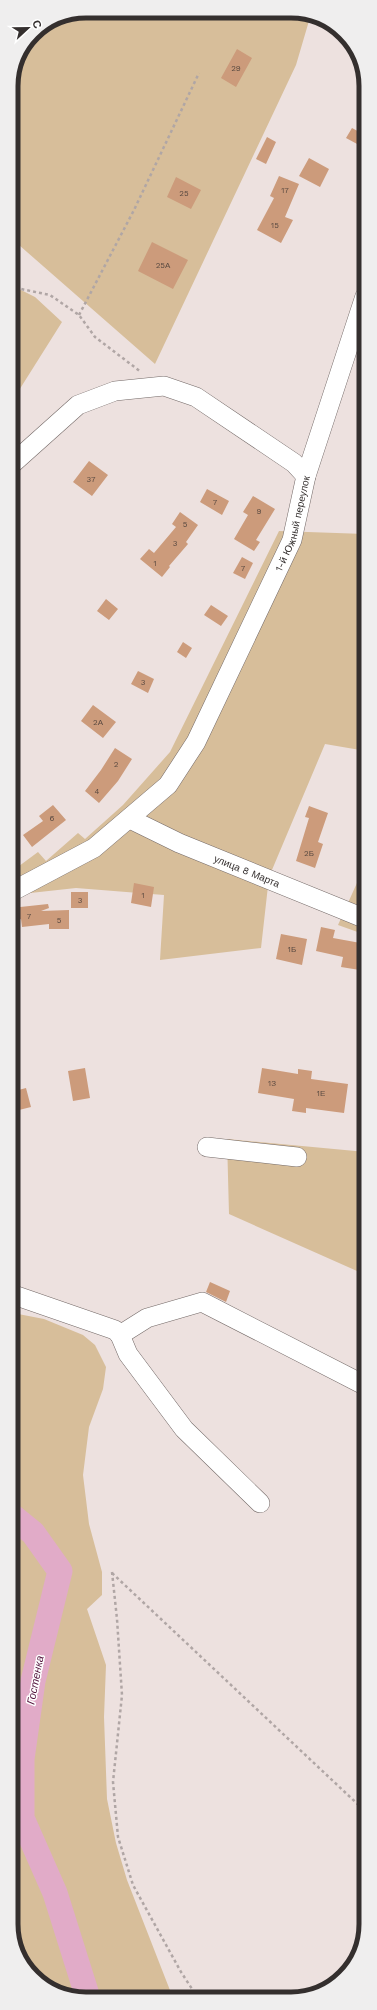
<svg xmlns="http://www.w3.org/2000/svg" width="377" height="2010" font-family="'Work Sans',sans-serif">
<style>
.green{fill:#d7be9a}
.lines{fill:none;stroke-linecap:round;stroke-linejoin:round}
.stream{stroke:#e1abc8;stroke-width:4}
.river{stroke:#e1abc8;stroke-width:25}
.building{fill:#cc9b7b}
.minor-casing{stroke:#736967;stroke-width:20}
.path{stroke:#b0a6a5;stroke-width:2.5;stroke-dasharray:3 3;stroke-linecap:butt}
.minor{stroke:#fff;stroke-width:19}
.labels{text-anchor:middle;stroke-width:3;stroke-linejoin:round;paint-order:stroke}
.number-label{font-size:8px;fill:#5a4a41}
.street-label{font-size:10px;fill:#342f2e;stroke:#fff}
.water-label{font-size:11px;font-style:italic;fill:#51123b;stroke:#fff}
.rim{fill:none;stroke:#342f2e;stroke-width:5}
</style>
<rect width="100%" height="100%" fill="#ede1df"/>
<path class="green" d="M86,11L311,14L296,65L155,364L11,238V82L33,33L58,17Z
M11,285L35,297L62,322L11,403Z
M279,531L365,534L366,751L325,744L269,877L261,948L160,960L164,895L76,888L12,895L11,872L38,852L46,861L78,833L85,839L123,805L170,752Z
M366,863V935L338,925Z
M227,1139L366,1152V1275L229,1214Z
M13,1313L44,1319L83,1335L95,1345L106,1367L103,1389L89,1427L83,1475L89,1524L102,1572V1595L87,1609L106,1665L104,1717L107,1799L116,1843L127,1880L173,1998H71L30,1974L12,1933L11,1323Z"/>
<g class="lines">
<path class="stream" d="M12,1823L22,1818"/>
<path class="river" d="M12,1516L33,1533L60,1571L33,1681L22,1759V1818L55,1893L88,1998"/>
</g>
<path class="building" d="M237,49L252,58L236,87L221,78Z
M352,128L365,135L359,145L346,138Z
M267,137L276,142L266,164L256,159Z
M309,158L329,169L320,187L299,176Z
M279,176L299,184L285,217L293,220L281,243L257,230L274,198L270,196Z
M176,177L201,190L191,209L167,197Z
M152,242L188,260L173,289L138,271Z
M89,461L108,475L92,496L73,482Z
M207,489L229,501L222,515L200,502Z
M253,496L275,509L256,540L260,542L254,551L234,539L248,515L243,512Z
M180,512L198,525L186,542L188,544L169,566L170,567L162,577L140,559L149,549L154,553L176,527L172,524Z
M242,557L253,563L245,579L233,573Z
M106,599L118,609L109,620L97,611Z
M211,605L228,616L221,626L204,615Z
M183,642L192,648L186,658L177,652Z
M138,671L154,679L148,693L131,684Z
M93,705L116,722L103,738L81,721Z
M115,748L132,759L118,781L99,803L85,791L101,770Z
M53,805L66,820L32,847L23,835L43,821L39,816Z
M309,806L328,813L318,842L323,844L315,868L296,861L309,818L305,817Z
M134,883L154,887L151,907L131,903Z
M71,892H88V908H71Z
M48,904L49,908L41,911L69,910V929H49V924L22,927L21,919L11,922V908Z
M321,927L335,930L333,938L366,944V971L341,967L343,957L316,951Z
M281,934L307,939L302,965L276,959Z
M85,1068L90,1098L73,1101L68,1071Z
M262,1068L298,1074V1069L312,1071L311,1079L348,1084L344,1113L306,1108V1113L292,1111L294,1099L258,1093Z
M26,1088L31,1107L11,1112V1092Z
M210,1282L230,1291L226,1302L206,1292Z"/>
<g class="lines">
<defs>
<g id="minor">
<path d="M11,465L78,405L115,391L164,386L196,397L294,463L306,476"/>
<path id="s1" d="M130,819L179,843L366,919"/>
<path id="s2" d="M11,892L94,848L168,785L196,742L292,540L306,476L365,296"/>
<path d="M207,1147L297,1157"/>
<path d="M11,1294L115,1330L120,1335L147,1318L202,1302L366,1386"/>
<path d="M120,1335L128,1354L184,1429L260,1503"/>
</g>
</defs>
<use href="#minor" class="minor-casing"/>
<path class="path" d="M11,283L21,289L50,295L79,315L95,337L141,372
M79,315L134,210L199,73
M112,1572L117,1619L122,1695L113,1782L118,1837L133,1885L181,1972L198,1998
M112,1573L366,1812"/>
<use href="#minor" class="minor"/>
</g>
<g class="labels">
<g class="number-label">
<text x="236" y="71">29</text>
<text x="285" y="193">17</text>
<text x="184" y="196">25</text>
<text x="275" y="228">15</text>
<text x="163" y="268">25А</text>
<text x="91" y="482">37</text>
<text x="215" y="505">7</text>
<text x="259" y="514">9</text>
<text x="185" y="527">5</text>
<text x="175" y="546">3</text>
<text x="155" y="566">1</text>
<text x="243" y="571">7</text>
<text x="143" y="685">3</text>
<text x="98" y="725">2А</text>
<text x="116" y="767">2</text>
<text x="97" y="794">4</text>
<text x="52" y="821">6</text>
<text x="309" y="856">2Б</text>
<text x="143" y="898">1</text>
<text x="80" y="903">3</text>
<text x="29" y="919">7</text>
<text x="59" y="923">5</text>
<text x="292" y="952">1Б</text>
<text x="272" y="1086">1З</text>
<text x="321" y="1096">1Е</text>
</g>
<g class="street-label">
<text dy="4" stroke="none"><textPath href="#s2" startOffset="482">1-й Южный переулок</textPath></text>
<text dy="4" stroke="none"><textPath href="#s1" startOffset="128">улица 8 Марта</textPath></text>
</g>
<g class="water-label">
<text transform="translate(35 1680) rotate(-79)" y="4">Гостенка</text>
</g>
</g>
<path d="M0 0H377V2010H0ZM86 18H291A68 68 0 0 1 359 86V1924A68 68 0 0 1 291 1992H86A68 68 0 0 1 18 1924V86A68 68 0 0 1 86 18Z" fill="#efeeee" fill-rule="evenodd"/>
<path class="rim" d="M86 18H291A68 68 0 0 1 359 86V1924A68 68 0 0 1 291 1992H86A68 68 0 0 1 18 1924V86A68 68 0 0 1 86 18Z"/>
<g transform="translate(28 28) rotate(68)" stroke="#ffffff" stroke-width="3" paint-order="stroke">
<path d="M0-3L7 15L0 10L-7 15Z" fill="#342f2e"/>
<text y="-6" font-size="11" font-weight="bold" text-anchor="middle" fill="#342f2e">С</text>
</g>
</svg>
